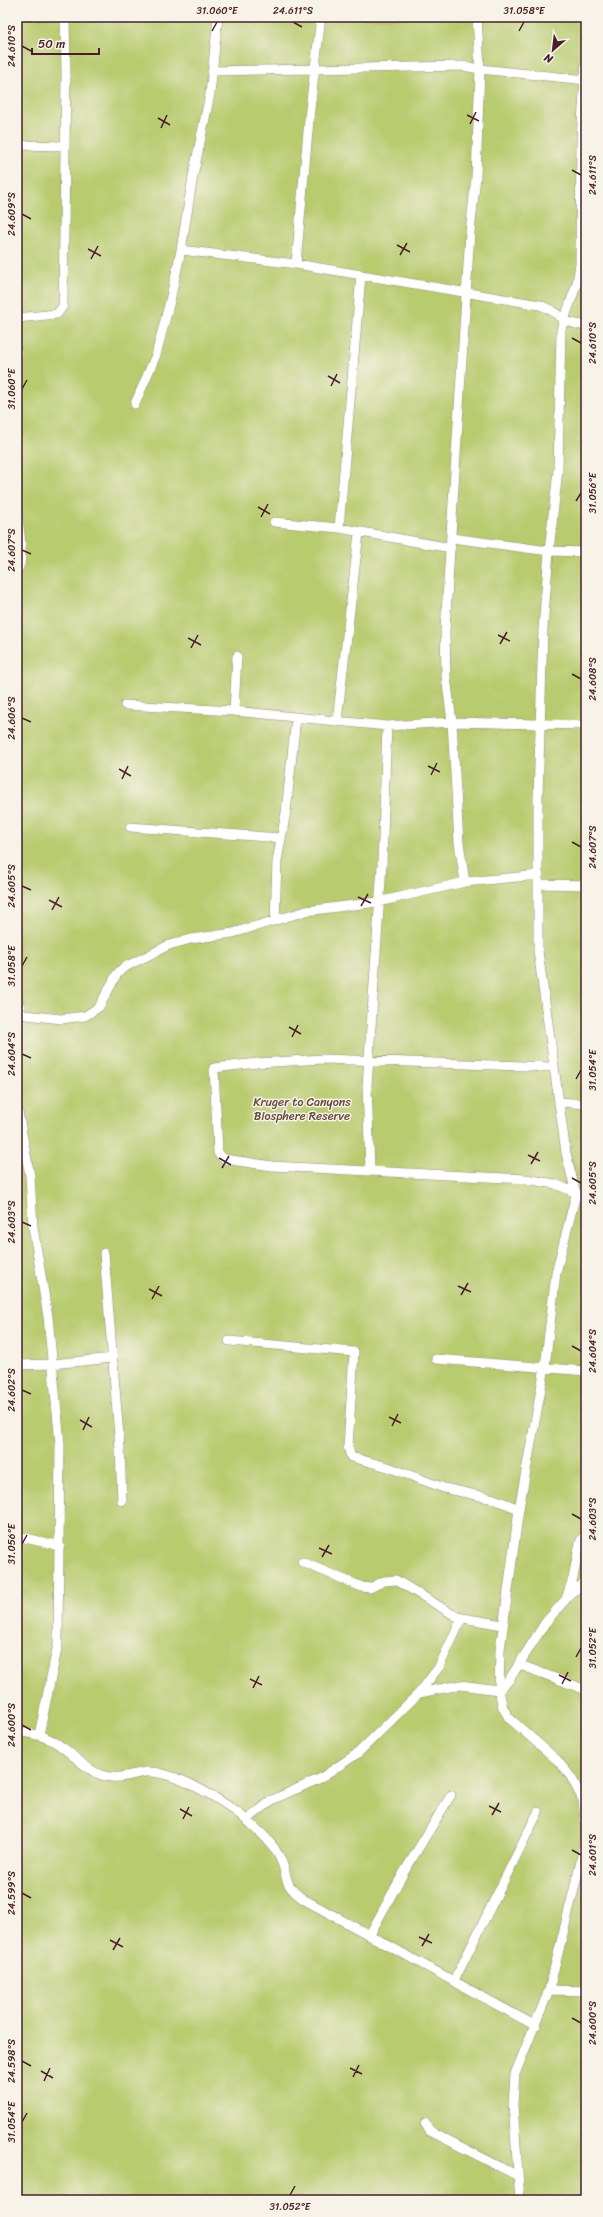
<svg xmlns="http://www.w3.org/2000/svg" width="603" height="2217" font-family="Sriracha,sans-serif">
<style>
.green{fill:#b8cb6e;stroke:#81754c}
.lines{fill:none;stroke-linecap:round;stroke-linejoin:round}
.minor-casing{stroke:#9b8279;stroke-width:10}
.minor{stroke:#fff;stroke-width:9}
.ticks{fill:none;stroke:#4a1f2b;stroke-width:1.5}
.labels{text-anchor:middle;stroke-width:3;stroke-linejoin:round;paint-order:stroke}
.park-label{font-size:12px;fill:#664a3c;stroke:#f7f3e8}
.neatline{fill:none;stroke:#4a1f2b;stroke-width:1.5}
.ticks-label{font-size:10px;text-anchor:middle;fill:#4a1f2b}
</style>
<rect width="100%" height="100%" fill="#f7f3e8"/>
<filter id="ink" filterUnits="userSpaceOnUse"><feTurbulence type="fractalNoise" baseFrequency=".025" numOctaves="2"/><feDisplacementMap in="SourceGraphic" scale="8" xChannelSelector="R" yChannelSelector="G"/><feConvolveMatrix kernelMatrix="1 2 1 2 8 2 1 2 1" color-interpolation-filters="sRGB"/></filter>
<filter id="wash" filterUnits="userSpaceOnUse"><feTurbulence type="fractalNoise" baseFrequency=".012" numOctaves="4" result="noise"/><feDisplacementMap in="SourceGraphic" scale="16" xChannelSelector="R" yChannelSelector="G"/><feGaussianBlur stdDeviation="0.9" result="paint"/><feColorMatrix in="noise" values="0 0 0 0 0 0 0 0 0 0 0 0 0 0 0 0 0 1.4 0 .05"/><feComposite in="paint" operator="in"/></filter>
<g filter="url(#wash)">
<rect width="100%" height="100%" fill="#ece4c7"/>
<path class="green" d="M17,17H586V2200H17Z"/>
</g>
<g filter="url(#ink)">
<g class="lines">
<defs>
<path id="minor" d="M212,71L462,66L480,69L586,80
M17,145L65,146
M181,250L296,264L540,305C558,311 565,326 586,325
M296,264L310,109L321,17
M17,318L57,314L63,306L66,73L65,17
M17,351V389
M135,404L156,355L170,301L181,250L193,176L210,94L218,17
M17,510C18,523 26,562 17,570
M274,522L339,528L451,548
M339,528L361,275
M452,538L549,551L586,552
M125,705L234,711L387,726L452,722L586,725
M234,711L237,656
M337,721L359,533
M130,827L281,838
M465,882L459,843L452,722L446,677L445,630L470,232L476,177L480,69L477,17
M539,884L586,885
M275,920L277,861L286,812L296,718
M17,993L21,1014
M17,1014L61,1019L85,1016L99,1007L117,974L123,968L169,945L191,939L233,933L306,911L378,902L465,882L539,875
M553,1067L323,1059L257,1063L214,1068L218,1153L224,1159L272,1166L526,1179L555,1184L586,1197
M559,1102L586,1104
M17,1106L30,1176L33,1227L48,1317L60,1444L58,1644L39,1735
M370,1171L367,1086L382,865L387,726
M104,1253L120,1448L122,1501
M229,1341L354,1352L348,1447L351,1457L388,1467L444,1488L494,1499L519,1509
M436,1359L586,1371
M17,1365L52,1364L113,1358
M17,1536L60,1546
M302,1562L362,1587L370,1588L384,1581L396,1580L457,1617L503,1625
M566,1599L573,1578L580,1542L586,1532
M518,1664L586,1690
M419,1693L439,1667L462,1618
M17,1731C33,1734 49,1736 62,1747C76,1757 85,1769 101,1775C117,1781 131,1774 146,1772C175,1770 227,1803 249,1822C260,1832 272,1842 279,1856C290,1876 280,1882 303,1899L536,2026
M247,1820L272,1800L321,1778L358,1753L419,1693L460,1685L499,1690L509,1680L545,1623L566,1599L586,1580
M369,1936L404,1872L451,1795
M454,1981L538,1812
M549,1990L586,1991
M425,2123L430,2131L518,2176
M520,2200L513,2105L515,2074L549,1990L581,1861L586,1829L583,1800L571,1777L557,1760L509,1718L503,1708L499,1690L500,1650L519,1509L545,1367L556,1273L576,1194L566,1153L538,951V799L543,629L549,551L558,470L561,329L577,283L580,264L581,139L586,60"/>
</defs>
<use href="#minor" class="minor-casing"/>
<use href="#minor" class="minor"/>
</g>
</g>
<path class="ticks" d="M293,22L302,27M212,31L217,22M519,31L524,22M22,46L31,51M467,115L479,121M158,118L170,125M470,124L476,112M161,128L167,115M572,170L581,175M22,214L31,219M397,245L410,252M88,249L101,256M400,255L407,243M91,259L98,246M572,338L581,343M328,376L340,383M331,386L337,374M22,389L27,380M576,501L581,493M258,507L270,514M261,517L268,504M22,550L31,554M498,635L510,641M188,638L201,645M500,644L507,632M191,648L198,635M572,674L581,679M22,718L31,722M428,766L440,772M119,769L131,776M431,775L437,763M122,779L128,766M572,842L581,847M22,886L31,890M358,897L371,903M49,900L62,907M361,906L368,894M52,910L59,897M22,966L27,957M289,1027L301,1034M292,1037L298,1025M22,1054L31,1058M576,1079L581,1070M528,1155L540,1161M219,1158L231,1165M531,1164L538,1152M222,1168L229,1156M572,1178L581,1183M22,1222L31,1226M458,1286L471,1292M149,1289L162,1296M461,1295L468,1283M152,1299L159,1286M572,1346L581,1351M22,1390L31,1394M389,1417L401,1423M80,1420L92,1427M392,1426L398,1414M83,1430L89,1417M572,1514L581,1519M22,1544L27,1535M319,1548L332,1554M322,1557L329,1545M576,1657L581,1648M559,1675L571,1681M250,1679L262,1685M562,1684L568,1672M253,1688L259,1676M22,1725L31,1730M489,1806L501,1812M180,1809L192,1816M492,1815L499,1803M183,1819L189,1807M572,1850L581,1855M22,1893L31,1898M419,1937L432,1943M110,1940L123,1947M422,1946L429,1934M113,1950L120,1938M572,2018L581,2023M22,2061L31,2066M350,2068L362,2074M41,2071L53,2078M353,2077L359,2065M44,2081L50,2068M22,2122L27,2113M290,2195L295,2186"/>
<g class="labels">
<g class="park-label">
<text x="302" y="1106">Kruger to Canyons<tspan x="302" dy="14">Biosphere Reserve</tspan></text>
</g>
</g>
<rect width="603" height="2217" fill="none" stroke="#f7f3e8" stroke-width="44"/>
<g transform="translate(553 50) rotate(208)" stroke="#f7f3e8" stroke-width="3" paint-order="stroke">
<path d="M0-3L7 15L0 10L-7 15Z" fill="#4a1f2b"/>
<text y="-6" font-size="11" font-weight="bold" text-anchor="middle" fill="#4a1f2b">N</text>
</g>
<path d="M32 48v6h67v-6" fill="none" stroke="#4a1f2b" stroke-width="2"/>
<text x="38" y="48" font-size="12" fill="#4a1f2b" stroke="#f7f3e8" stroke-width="3" paint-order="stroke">50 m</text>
<rect x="22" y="22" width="559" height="2173" class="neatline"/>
<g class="ticks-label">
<text x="217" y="14">31.060°E</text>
<text x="293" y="14">24.611°S</text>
<text x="524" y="14">31.058°E</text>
<text transform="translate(11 46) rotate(-90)" y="4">24.610°S</text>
<text transform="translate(592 175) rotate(-90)" y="4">24.611°S</text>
<text transform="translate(11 214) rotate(-90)" y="4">24.609°S</text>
<text transform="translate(592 343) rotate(-90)" y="4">24.610°S</text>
<text transform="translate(11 389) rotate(-90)" y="4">31.060°E</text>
<text transform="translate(592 493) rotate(-90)" y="4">31.056°E</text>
<text transform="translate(11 550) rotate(-90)" y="4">24.607°S</text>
<text transform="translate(592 679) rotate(-90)" y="4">24.608°S</text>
<text transform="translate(11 718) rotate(-90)" y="4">24.606°S</text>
<text transform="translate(592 847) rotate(-90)" y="4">24.607°S</text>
<text transform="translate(11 886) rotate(-90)" y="4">24.605°S</text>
<text transform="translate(11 966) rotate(-90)" y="4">31.058°E</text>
<text transform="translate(11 1054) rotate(-90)" y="4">24.604°S</text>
<text transform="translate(592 1070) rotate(-90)" y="4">31.054°E</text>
<text transform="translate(592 1183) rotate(-90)" y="4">24.605°S</text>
<text transform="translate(11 1222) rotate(-90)" y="4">24.603°S</text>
<text transform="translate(592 1351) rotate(-90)" y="4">24.604°S</text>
<text transform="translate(11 1390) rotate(-90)" y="4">24.602°S</text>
<text transform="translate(592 1519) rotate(-90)" y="4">24.603°S</text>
<text transform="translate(11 1544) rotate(-90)" y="4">31.056°E</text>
<text transform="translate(592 1648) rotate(-90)" y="4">31.052°E</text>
<text transform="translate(11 1725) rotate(-90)" y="4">24.600°S</text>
<text transform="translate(592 1855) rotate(-90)" y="4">24.601°S</text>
<text transform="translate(11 1893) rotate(-90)" y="4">24.599°S</text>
<text transform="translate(592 2023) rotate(-90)" y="4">24.600°S</text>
<text transform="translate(11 2061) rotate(-90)" y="4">24.598°S</text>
<text transform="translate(11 2122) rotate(-90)" y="4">31.054°E</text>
<text x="290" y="2210">31.052°E</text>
</g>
</svg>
